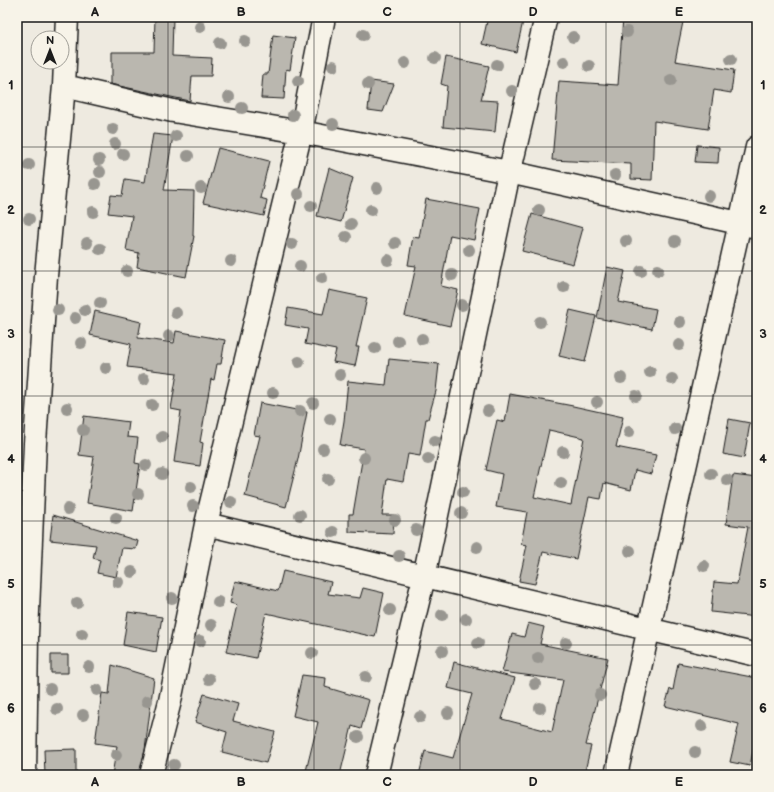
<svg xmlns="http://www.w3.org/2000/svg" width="774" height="792" font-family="'Balsamiq Sans',sans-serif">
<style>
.building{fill:#bab7af;stroke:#1c1c1c;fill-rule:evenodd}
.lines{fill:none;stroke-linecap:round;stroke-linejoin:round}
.street-casing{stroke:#1c1c1c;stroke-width:25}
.street{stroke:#f7f3e8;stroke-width:22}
.tree{fill:#989690}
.grid{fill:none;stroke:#1c1c1c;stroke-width:1;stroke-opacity:0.55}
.neatline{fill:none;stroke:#1c1c1c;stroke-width:1.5}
.grid-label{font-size:13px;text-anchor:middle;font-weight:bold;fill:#1c1c1c}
</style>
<rect width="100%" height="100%" fill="#eeeae0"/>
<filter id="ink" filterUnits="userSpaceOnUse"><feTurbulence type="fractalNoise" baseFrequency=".025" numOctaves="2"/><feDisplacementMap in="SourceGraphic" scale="8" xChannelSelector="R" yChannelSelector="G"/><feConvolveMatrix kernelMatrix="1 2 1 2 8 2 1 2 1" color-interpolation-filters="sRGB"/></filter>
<g filter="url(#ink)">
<path class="building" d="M155,17H173L172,56L212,58L211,76H192L190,101L110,84V76H112V52H154Z
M488,17H524L516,52L482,44Z
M623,17H646L663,20L664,17H684L675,61L734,70L731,93L714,90L708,129L654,121L652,180L631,179V164L552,160L559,81L618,85Z
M273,35L295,38L290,70L286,69L284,99L261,98L263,74H268Z
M446,57L489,66L481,100L498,101L495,132L443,127L447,86L441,84Z
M371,81L394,84L383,112L368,110Z
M153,134L173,136L164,190L194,191L193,236H194L186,277L137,267L139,253L126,250L132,216L108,213L111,195L122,196L125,179L145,182Z
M697,145L719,147L718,163L695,162Z
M218,148L269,161L260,198L267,200L264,216L203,203Z
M329,168L353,178L341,222L317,216Z
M426,199L480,209L474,240L450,235L441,286L458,290L450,326L405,316L416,266L408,265L412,242L413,237L419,238Z
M532,214L583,228L573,264L522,251Z
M607,267L625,271L618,302L656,309L652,329L597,318Z
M329,290L367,298L356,347H359L355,366L333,362L336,350L305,344L308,329L285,325L288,308L323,314Z
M570,310L596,316L585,362L559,356Z
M95,311L141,322L138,338L174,343L176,331L225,340L221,364H217L214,380L211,379L200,442L203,443L200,466L174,462L181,411L171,409L177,373L127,367L131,344L90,335Z
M389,359L439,364L436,391L428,419H426L420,456L408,454L403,482L387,479L382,515H394L393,534L349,532V514H353L364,449L340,445L344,421L348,381L386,385Z
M510,394L573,406L623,417L616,447L656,455L651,474L635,470L631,490L604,483L601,499L589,497L576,559L543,552L535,584L519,581L527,545L521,544L527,512L496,507L502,474L486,470L497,420L505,422ZM549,430L584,438L571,505L534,497Z
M260,403L307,412L298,459L286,507L245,496L260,436L254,435Z
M84,416L129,422L127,437L138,438L135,463L140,464L133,511L87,503L94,457L79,455Z
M729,419L750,423L744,458L723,454Z
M733,475L757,478V617L711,612L714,582L737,584L748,527L726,524Z
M53,515L138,541L136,549L122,548L116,577L97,573L100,560L93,558L96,545L50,540Z
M283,571L331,582L328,594L360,598L363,588L384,593L375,637L266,613L256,658L226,652L237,605L230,603L235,581L278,591Z
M128,612L162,617L156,652L123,645Z
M528,623L544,627L540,644L608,658L586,745L591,746L584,775H419L425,751L453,758L472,694L448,688L454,662L515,678L502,719L552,732L563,680L502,672L512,634L524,637Z
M51,655H68V673H51Z
M678,663L757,678V730L750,766L730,762L739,724L665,706L670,689L673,690Z
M112,665L154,678L145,750L139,775H112L117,746L95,743L102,693L109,694Z
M302,675L326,678L325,687L369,700L361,729L352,726L340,775H305L318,722L293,716Z
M204,694L238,704L233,721L275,732L266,763L222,752L227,732L195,722Z
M76,749V775H45L44,750Z"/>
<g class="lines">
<defs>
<path id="street" d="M64,86L173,111L301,132L509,172L757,227
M206,524L757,655
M25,775L27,635L35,443L46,276L64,86L67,17
M151,775L170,701L206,524L301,132L324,17
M376,775L424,577L506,187L546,17
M616,775L757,147"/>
</defs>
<use href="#street" class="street-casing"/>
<use href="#street" class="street"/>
</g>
<g class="tree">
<circle cx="200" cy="27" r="6"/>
<circle cx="627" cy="32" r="6"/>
<circle cx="363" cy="35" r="6"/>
<circle cx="573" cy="37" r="6"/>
<circle cx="245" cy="41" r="6"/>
<circle cx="220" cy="43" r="6"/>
<circle cx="435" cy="58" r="6"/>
<circle cx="731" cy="59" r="6"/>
<circle cx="564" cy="62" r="6"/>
<circle cx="405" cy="63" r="6"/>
<circle cx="497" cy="65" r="6"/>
<circle cx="333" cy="66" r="6"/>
<circle cx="589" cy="66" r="6"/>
<circle cx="671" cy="80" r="6"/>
<circle cx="298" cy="81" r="6"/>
<circle cx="368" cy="84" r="6"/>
<circle cx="512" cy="91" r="6"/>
<circle cx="229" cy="97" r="6"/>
<circle cx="242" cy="108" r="6"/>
<circle cx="293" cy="115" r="6"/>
<circle cx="333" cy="124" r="6"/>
<circle cx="113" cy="129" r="6"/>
<circle cx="176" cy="136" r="6"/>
<circle cx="115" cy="144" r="6"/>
<circle cx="123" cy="154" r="6"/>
<circle cx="188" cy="156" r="6"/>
<circle cx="99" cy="160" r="6"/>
<circle cx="29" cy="165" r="6"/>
<circle cx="100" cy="172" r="6"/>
<circle cx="615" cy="175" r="6"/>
<circle cx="95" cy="184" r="6"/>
<circle cx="201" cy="188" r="6"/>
<circle cx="377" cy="188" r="6"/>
<circle cx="298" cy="194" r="6"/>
<circle cx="709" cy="196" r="6"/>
<circle cx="311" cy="206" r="6"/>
<circle cx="371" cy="210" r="6"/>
<circle cx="539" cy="210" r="6"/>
<circle cx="93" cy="212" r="6"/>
<circle cx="29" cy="219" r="6"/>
<circle cx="351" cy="224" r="6"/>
<circle cx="346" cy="237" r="6"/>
<circle cx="626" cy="241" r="6"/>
<circle cx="675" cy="241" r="6"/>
<circle cx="87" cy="243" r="6"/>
<circle cx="395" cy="243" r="6"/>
<circle cx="292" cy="244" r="6"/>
<circle cx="100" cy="249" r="6"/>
<circle cx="469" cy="250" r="6"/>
<circle cx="388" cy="260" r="6"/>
<circle cx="231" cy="261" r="6"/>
<circle cx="300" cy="266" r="6"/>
<circle cx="658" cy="270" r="6"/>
<circle cx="127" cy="271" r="6"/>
<circle cx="641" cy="271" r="6"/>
<circle cx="452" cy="275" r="6"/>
<circle cx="322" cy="278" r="6"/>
<circle cx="564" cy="287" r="6"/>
<circle cx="100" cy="303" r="6"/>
<circle cx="462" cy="305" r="6"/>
<circle cx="58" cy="310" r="6"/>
<circle cx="85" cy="310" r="6"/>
<circle cx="176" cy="313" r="6"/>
<circle cx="75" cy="318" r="6"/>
<circle cx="540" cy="322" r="6"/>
<circle cx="680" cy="322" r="6"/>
<circle cx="169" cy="336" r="6"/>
<circle cx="422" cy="339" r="6"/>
<circle cx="398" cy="341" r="6"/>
<circle cx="81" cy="343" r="6"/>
<circle cx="679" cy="345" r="6"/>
<circle cx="375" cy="348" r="6"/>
<circle cx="299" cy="362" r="6"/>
<circle cx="106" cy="368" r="6"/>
<circle cx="650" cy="372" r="6"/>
<circle cx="340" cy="375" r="6"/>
<circle cx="621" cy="378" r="6"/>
<circle cx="144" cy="379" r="6"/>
<circle cx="672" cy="379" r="6"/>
<circle cx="273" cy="393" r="6"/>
<circle cx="636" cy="396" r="6"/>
<circle cx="597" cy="402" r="6"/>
<circle cx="313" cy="403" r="6"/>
<circle cx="152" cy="405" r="6"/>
<circle cx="67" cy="408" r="6"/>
<circle cx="300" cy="411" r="6"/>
<circle cx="488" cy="411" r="6"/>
<circle cx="330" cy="419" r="6"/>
<circle cx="675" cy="429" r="6"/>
<circle cx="83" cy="430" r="6"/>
<circle cx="629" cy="432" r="6"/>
<circle cx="162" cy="437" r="6"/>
<circle cx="435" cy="441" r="6"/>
<circle cx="323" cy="449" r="6"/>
<circle cx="563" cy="452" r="6"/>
<circle cx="364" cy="458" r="6"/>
<circle cx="428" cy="459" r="6"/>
<circle cx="146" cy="465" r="6"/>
<circle cx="162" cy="474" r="6"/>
<circle cx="711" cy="474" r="6"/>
<circle cx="328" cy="479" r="6"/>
<circle cx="727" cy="480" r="6"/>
<circle cx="561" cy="483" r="6"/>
<circle cx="191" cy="487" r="6"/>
<circle cx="463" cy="492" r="6"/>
<circle cx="138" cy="494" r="6"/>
<circle cx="231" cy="502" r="6"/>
<circle cx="193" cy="506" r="6"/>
<circle cx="68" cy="509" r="6"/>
<circle cx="461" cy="513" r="6"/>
<circle cx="300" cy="515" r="6"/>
<circle cx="116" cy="518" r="6"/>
<circle cx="395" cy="520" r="6"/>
<circle cx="416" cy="530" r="6"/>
<circle cx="333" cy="532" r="6"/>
<circle cx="477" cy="547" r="6"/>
<circle cx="630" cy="551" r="6"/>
<circle cx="399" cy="556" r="6"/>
<circle cx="704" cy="566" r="6"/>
<circle cx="132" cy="572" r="6"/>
<circle cx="118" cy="582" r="6"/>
<circle cx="172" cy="598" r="6"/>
<circle cx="218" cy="602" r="6"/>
<circle cx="77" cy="603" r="6"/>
<circle cx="390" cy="610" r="6"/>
<circle cx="442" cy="615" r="6"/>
<circle cx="466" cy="619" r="6"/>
<circle cx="211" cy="625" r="6"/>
<circle cx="82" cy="634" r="6"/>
<circle cx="200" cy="641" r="6"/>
<circle cx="478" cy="643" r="6"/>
<circle cx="566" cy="643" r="6"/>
<circle cx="442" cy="651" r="6"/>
<circle cx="312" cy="653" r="6"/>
<circle cx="538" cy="658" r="6"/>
<circle cx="89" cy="667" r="6"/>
<circle cx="366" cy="677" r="6"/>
<circle cx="209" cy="679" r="6"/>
<circle cx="535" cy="684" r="6"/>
<circle cx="50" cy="689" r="6"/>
<circle cx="97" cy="690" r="6"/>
<circle cx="600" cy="695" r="6"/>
<circle cx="147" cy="701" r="6"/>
<circle cx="540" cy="708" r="6"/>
<circle cx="57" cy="709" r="6"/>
<circle cx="448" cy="713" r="6"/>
<circle cx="83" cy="715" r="6"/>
<circle cx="420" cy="717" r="6"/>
<circle cx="702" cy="726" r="6"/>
<circle cx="358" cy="737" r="6"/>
<circle cx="695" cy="752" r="6"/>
<circle cx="116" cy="755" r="6"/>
<circle cx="174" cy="765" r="6"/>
</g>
</g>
<path class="grid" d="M168,17V775M314,17V775M460,17V775M606,17V775M17,147H757M17,271H757M17,396H757M17,521H757M17,645H757"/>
<rect width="774" height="792" fill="none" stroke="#f7f3e8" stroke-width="44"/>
<g transform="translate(50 50)"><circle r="19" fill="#f7f3e8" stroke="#9f9d96"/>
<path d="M0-3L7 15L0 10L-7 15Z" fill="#1c1c1c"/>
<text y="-6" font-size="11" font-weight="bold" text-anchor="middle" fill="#1c1c1c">N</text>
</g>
<rect x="22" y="22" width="730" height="748" class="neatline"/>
<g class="grid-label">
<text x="95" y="16">A</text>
<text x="241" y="16">B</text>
<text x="387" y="16">C</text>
<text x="533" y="16">D</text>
<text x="679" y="16">E</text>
<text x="11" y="89">1</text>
<text x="763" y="89">1</text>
<text x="11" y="214">2</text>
<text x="763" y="214">2</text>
<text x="11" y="338">3</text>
<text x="763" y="338">3</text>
<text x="11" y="463">4</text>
<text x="763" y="463">4</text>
<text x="11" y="588">5</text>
<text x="763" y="588">5</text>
<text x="11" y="712">6</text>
<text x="763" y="712">6</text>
<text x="95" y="786">A</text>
<text x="241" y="786">B</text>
<text x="387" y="786">C</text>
<text x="533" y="786">D</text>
<text x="679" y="786">E</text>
</g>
</svg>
